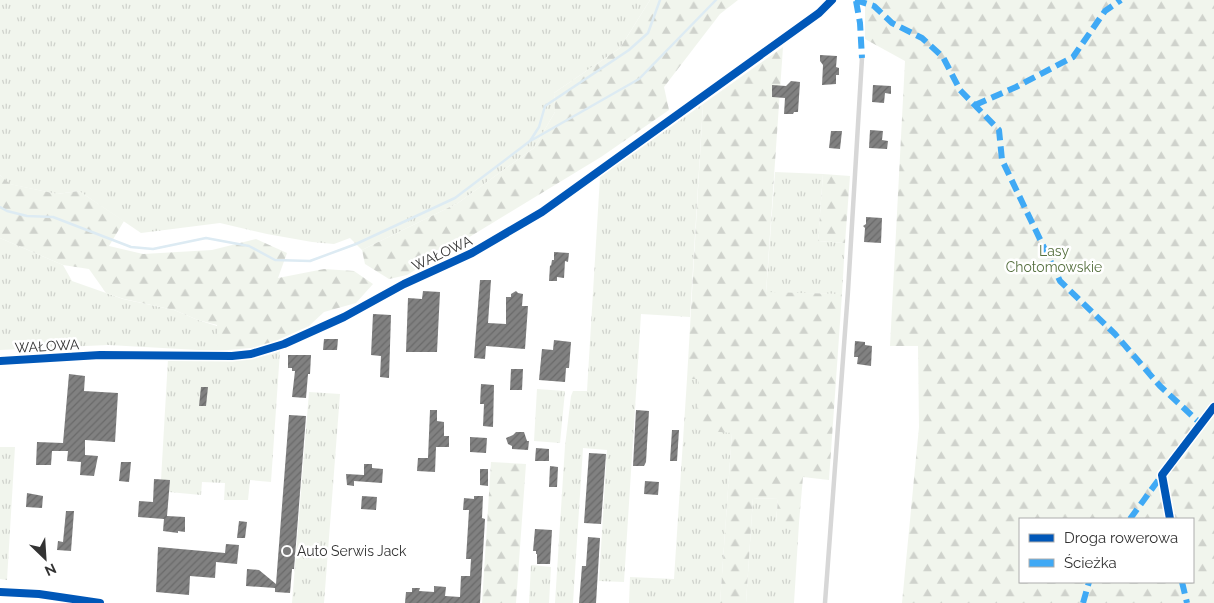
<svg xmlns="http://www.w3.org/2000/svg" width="1214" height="603" font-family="Raleway,sans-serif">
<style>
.grass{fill:url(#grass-tufts)}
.forest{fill:url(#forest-firs);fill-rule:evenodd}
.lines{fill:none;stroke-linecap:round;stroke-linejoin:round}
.stream{stroke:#ddebf3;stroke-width:2.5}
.building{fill:url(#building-hatch)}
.lane{stroke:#d7d7d7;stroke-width:4.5}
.street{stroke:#d7d7d7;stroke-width:9}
.quiet{stroke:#3fa9f5;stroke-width:6;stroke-dasharray:12 6;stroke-linecap:butt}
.cycleway-casing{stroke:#fff;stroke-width:11}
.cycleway{stroke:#0057b8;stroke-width:8}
.poi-dot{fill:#7a7a7a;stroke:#fff;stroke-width:2}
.labels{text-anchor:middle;stroke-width:5;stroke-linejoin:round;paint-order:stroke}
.park-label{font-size:14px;fill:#56703f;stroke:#fff}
.street-label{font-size:14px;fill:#333;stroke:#fff}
.poi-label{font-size:14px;fill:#333;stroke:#fff;text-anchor:start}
</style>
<defs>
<pattern id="grass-tufts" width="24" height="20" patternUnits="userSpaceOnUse" patternTransform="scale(1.25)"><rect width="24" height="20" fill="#f1f5ed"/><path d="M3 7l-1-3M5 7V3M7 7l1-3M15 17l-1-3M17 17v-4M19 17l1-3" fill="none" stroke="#cfd2cc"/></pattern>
<pattern id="forest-firs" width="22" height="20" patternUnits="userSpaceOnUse" patternTransform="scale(1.25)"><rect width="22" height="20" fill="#f1f5ed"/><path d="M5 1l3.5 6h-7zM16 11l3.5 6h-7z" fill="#cfd2cc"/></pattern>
<pattern id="building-hatch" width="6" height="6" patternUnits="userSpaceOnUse" patternTransform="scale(1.25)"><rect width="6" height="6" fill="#818181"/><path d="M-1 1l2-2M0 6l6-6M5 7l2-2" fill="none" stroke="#6a6a6a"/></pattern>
</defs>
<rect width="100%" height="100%" fill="#fff"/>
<path class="grass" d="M0,0H650L620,48L554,93L555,112L534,148L458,203L362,250L350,238L334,244L312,242L267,234L220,223L141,233L79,191L57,194L9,184L0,175Z
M703,104L690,317L641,314L624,582L599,581L607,450L583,448L573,603H555L565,446L571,396L573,391H587L600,177Z
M775,172L823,174L818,241L845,243L842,294L766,293Z
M0,238L63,265L72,281L123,299L174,310L198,320L217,326V351L108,345L0,350Z
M280,351L271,482L250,480L248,500H224L225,483L202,482L201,495L169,492L170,481L161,480L168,359C205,360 244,365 280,351Z
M687,379H699L732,433L720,603H629L630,577L674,579Z
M537,389L565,391L560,443L534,441Z
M309,392L340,394L324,603H292Z
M0,447H15L7,580L0,579Z
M753,498L778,499L776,522L799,523L794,603H746Z
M531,565L551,567L549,603H529Z"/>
<path class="forest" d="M650,0H738L720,14L664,87L669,110L601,157L407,275L389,279L365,264L362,250L458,203L534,148L555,112L554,93L620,48Z
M865,0H1214V603H902L919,427L918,346H890L905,61L865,39ZM1020,519H1193V582H1020Z
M783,47L766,292L842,294L829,480L803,477L799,523H776L778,499L753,498L746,603H720L732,433L696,430L699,379H687L703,104Z
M823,174L850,176L845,243L818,241Z
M0,175L10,184L57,194L79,191L124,221L109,246L143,254L212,250L256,239L287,253L278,278L324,269L354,271L373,284L356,303L324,312L309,326L262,347L217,351V325L198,320L174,310L124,299L106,293L89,269L63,265L0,238Z
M491,462L526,464L516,603H482Z"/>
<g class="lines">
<path class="stream" d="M532,140L639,79L716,0
M0,207L7,211L27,216L53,217L131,247L153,249L206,238L249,246L275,260L310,261L356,244L455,198L530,141L539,127L545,106L629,50L648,33L660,0"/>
</g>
<path class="building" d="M820,55L837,56L836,67L839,68V75H836V84L822,85L823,65L820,61Z
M791,81L800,82L798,112H794L793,114H784L785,98L772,97V85L786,86Z
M873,85L891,86V94L885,93L884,103L872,102Z
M870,130L883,131L882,140L888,141L887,149L869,148Z
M831,131H842L840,149L829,148Z
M866,217L882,218L881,243L864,242L865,228L863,226L866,224Z
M554,252L569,253L568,262L565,261L564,278L557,277V281H549L550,265L551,266L552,260H554Z
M480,280H491L488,323L506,324V297H511V294L516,291L518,293L523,294L522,306H528L525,349L486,346L485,359L474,358Z
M423,291L440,292L437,352H406L408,298L422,299Z
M373,314L391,315L389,378L380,377L381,356L371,355Z
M324,339H338L337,350H323Z
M554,340L571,342L569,368H566L565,382L539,380L542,349L553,350Z
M855,341L865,342V345L872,346L871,366L857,364L858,357H854Z
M288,355H311L310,374H308L306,398L292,397L295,371H292V368H288Z
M511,369H523L522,390H510Z
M69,374L85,376L84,391L118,393L115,442L85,440V455L98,456L94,476L80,475L81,462L67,461L68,451H52L51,465H36L37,442L63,443Z
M481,384L494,385L493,427L483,426L484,404H480Z
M201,387H208L206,406H199Z
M430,410H437V421L444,422V436H449V447H436L435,472L417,471L418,458H428Z
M636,410L649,411L646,462L644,466H633Z
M289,415L306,416L294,569H292L290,593L275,592V588L246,586L247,569L259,570L276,584Z
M672,430H679L677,461H670Z
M516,432H524L527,441H529L528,450L512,449V446L508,444L506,438L513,435Z
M470,437L487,438L486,453L470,452Z
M536,448L549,449V461H535Z
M589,453L606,454L601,524L584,523Z
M121,462H131L129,482L119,481Z
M364,464H372V468L383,469L382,483L354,481V486L347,485L346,474L364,475Z
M550,466L558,467L557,487H549Z
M480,469H488V486L480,485Z
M154,479L170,480L167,516L185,517V532L178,531V533L163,531L164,519L138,517L139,501L153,502Z
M645,481L659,482L658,495L644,494Z
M27,493L43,496L42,508L26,507Z
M362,496L377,497L376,510L361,509Z
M474,496H483L482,518L485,519L480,603H405L406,592H412V588H420L419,591L434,592V586L446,587L445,596L460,597L461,576H470L471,559H466L469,510H463L464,498L474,499Z
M66,511H74L71,551L57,550L58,541L63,542Z
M239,521L247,522L245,538H237Z
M535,529L552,530L550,564H537V554H536V551H533Z
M588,537L600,538L596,603H579L582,566H586Z
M226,544L239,545L237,564L216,562L215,578L190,576L189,595L156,592L158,547L225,553Z"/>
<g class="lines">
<path class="lane" d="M825,603L848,291L862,58"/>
<path class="street" d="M0,361L100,355L232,356L251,354L284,344L344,317L404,284L472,253L542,212L819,13L832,0"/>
<path class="quiet" d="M855,0L874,6L892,23L922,38L943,57L960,90L999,130L1002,160L1060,281L1115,334L1160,386L1201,424
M856,1L860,23L862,58
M975,105L1016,87L1073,57L1105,11L1121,0
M1130,519L1162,475
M1182,582L1187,603
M1083,603L1089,582"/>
<defs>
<path id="cycleway" d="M0,361L100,355L232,356L251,354L284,344L344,317L404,284L472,253L542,212L819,13L832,0
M1170,519L1162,475L1214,407
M0,592L39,594L100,603"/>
</defs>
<use href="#cycleway" class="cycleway-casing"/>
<use href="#cycleway" class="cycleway"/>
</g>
<circle class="poi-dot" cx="287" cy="551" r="5"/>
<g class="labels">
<g class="park-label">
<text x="1054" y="256">Lasy<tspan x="1054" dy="16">Chotomowskie</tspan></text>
</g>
<g class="street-label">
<text transform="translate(442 253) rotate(-25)" y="5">WAŁOWA</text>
<text transform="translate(47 346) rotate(-3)" y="5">WAŁOWA</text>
</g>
<g class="poi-label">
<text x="297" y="556">Auto Serwis Jack</text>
</g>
</g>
<rect x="1019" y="518" width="175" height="65" fill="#ffffff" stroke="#adadad"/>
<rect x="1029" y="534" width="25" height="8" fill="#0057b8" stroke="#adadad"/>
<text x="1064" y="543" font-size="15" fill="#333333">Droga rowerowa</text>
<rect x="1029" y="559" width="25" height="8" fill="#3fa9f5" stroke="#adadad"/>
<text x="1064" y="568" font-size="15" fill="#333333">Ścieżka</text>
<g transform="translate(45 558) rotate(155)" stroke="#ffffff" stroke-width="4" paint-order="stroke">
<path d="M0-4L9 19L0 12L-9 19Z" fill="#333333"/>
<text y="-8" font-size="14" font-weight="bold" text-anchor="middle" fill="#333333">N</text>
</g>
</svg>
